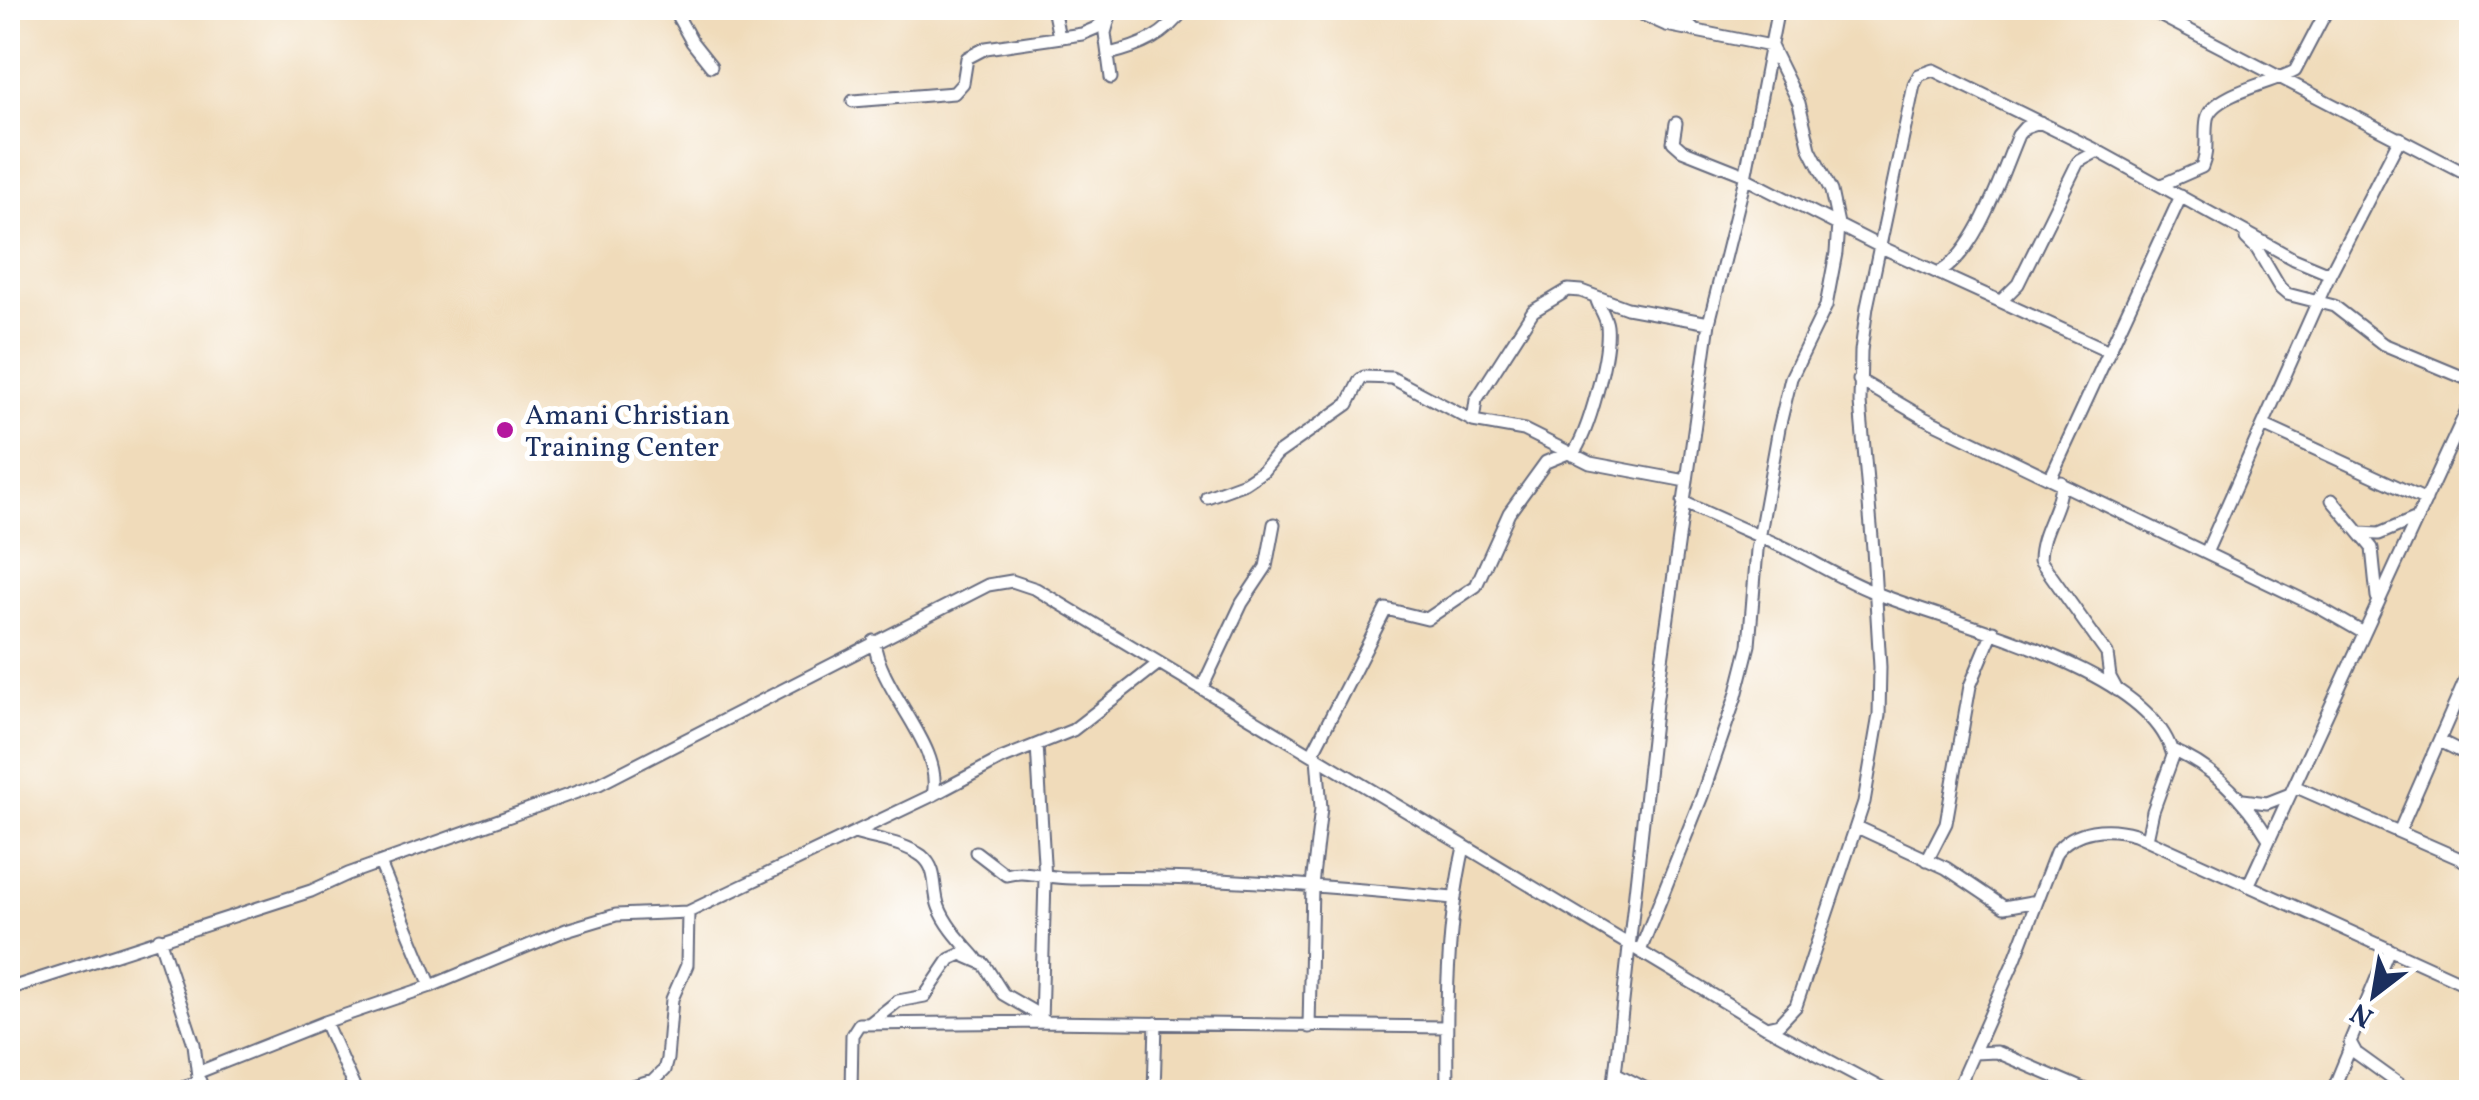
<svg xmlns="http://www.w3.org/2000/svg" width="2479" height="1100" font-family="Vollkorn,serif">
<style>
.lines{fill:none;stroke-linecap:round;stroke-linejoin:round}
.minor-casing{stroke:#666b7e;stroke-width:15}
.minor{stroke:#fff;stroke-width:11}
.poi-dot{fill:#b5179e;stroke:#fff;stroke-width:4}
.labels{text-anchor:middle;stroke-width:10;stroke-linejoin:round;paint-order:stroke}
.poi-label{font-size:28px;fill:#1b2f5e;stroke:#fff;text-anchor:start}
</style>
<rect width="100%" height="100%" fill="#fff"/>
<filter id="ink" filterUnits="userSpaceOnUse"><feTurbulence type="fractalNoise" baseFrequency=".01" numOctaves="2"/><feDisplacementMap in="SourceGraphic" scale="20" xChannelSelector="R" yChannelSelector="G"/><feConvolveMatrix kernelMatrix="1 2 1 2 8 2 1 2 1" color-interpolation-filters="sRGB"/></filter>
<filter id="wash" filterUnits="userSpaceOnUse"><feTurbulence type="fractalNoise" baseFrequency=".0048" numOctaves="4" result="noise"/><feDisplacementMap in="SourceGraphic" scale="40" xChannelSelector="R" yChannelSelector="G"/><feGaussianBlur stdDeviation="2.25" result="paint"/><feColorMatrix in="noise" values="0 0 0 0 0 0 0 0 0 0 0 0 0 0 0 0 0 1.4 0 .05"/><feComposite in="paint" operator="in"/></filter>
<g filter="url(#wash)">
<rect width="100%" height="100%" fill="#f0dbba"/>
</g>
<g filter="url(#ink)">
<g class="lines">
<defs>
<path id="minor" d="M673,8L692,42L711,66
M1053,8L1059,37
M1628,8L1666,25L1771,46L1799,103L1810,149L1831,191L1838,224L1836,253L1826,306L1791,378L1779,428L1757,550L1749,645L1736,696L1702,796L1640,951
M1671,8L1695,31
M2146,8L2472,177
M1109,54C1142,46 1165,36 1185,8
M1111,78L1105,33L1112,8
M853,101L954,93L963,83L967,58L986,48L1082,34L1096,28L1109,16
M1676,123L1673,142L1682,150L1745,175
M1745,178L1881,247L2107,350
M2161,185L2202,167C2209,150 2204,136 2207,119C2211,94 2275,82 2295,71L2328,8
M2246,238L2257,249L2280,288L2287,294L2334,306L2383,344L2472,381
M1940,272C1978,250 2001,175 2018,135L2025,127L2040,122
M2002,300L2018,284L2078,162L2098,151
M1859,380L1924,418L2320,608L2362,632
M1473,421L1476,400L1533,311L1568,290L1581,291L1627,308L1709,323
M2263,425L2426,500
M1572,455C1589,433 1610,353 1607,326C1606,316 1598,307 1596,297
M2051,477L2181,196
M2061,482C2060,510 2040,531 2040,560L2107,654L2110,677L2117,690
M1207,497L1245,483L1263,471L1277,454L1348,404L1360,380L1364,377L1392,378L1473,421L1524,430L1590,463L1686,481
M2332,500L2372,548L2377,597
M1683,502C1719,519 1757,535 1794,552C1821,566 1847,582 1876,593C1951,624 2152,667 2173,756L2153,811L2147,839
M2360,533L2379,534L2417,518
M2206,553L2330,274L2400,138
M874,641C880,693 944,745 933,795
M1202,688L1242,603L1266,567L1274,524
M2440,741L2472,757
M1037,745L1045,879L1041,1022
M2172,750C2215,768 2245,799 2269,839
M1312,754L1386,609L1427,619L1476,586L1509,513L1546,462L1568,453
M2294,786L2472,864
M2243,800L2267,803L2290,794
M1857,827L1946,868L2004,907L2037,901
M2399,832L2472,665
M855,833C877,840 902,842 922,856C939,870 932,889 939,907C946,926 963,943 976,958
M976,852L1006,875C1028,869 1048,879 1074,878C1202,875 1325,886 1453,898
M1927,860L1946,823L1970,686L1993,631
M380,863L431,986
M2248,886L2472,399
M159,938L194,1044L200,1092
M2389,949L2350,1042L2356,1053L2410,1092
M8,989L311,891L348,874L599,784L988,585L1012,581L1036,589L1766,1027L1888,1092
M325,1022L356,1092
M869,1024L898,1001L925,996L950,959L961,954L984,964L1003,994L1041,1016
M1309,1027L1312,885L1321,808L1317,757
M1766,1027L1779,1024L1796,1006L1864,802L1879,715L1880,667L1873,549L1860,403L1861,351L1867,307L1914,85L1919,75L1933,70L2094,149L2294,259L2330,274
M1974,1053L1996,1052L2090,1092
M199,1072L325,1022L431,986L566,930L616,915L688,912L933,795L1001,759L1073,730L1159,663
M1615,1073L1652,1092
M8,1076L13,1092
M168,1092L200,1081
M616,1092L653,1081L664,1070L667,1059L672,999L687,965L688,912
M851,1092L852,1035L859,1024L1041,1022L1446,1027
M1154,1092L1156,1023
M1447,1092C1446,1010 1446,927 1464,847
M1613,1092L1656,703L1709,323L1745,178L1778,8
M1956,1092L2015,959L2056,852C2075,828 2108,826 2135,834L2472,987
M2332,1092L2351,1046"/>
</defs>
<use href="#minor" class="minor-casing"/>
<use href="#minor" class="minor"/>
</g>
</g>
<circle class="poi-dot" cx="505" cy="430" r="10"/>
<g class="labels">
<g class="poi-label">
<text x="525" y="424">Amani Christian<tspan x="525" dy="32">Training Center</tspan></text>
</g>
</g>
<rect width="2479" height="1100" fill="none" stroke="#fff" stroke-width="40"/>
<g transform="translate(2374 995) rotate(211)" stroke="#ffffff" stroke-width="8" paint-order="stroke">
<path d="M0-8L18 38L0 25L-18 38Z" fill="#1b2f5e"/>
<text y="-15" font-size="28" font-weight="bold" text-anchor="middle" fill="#1b2f5e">N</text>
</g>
</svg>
